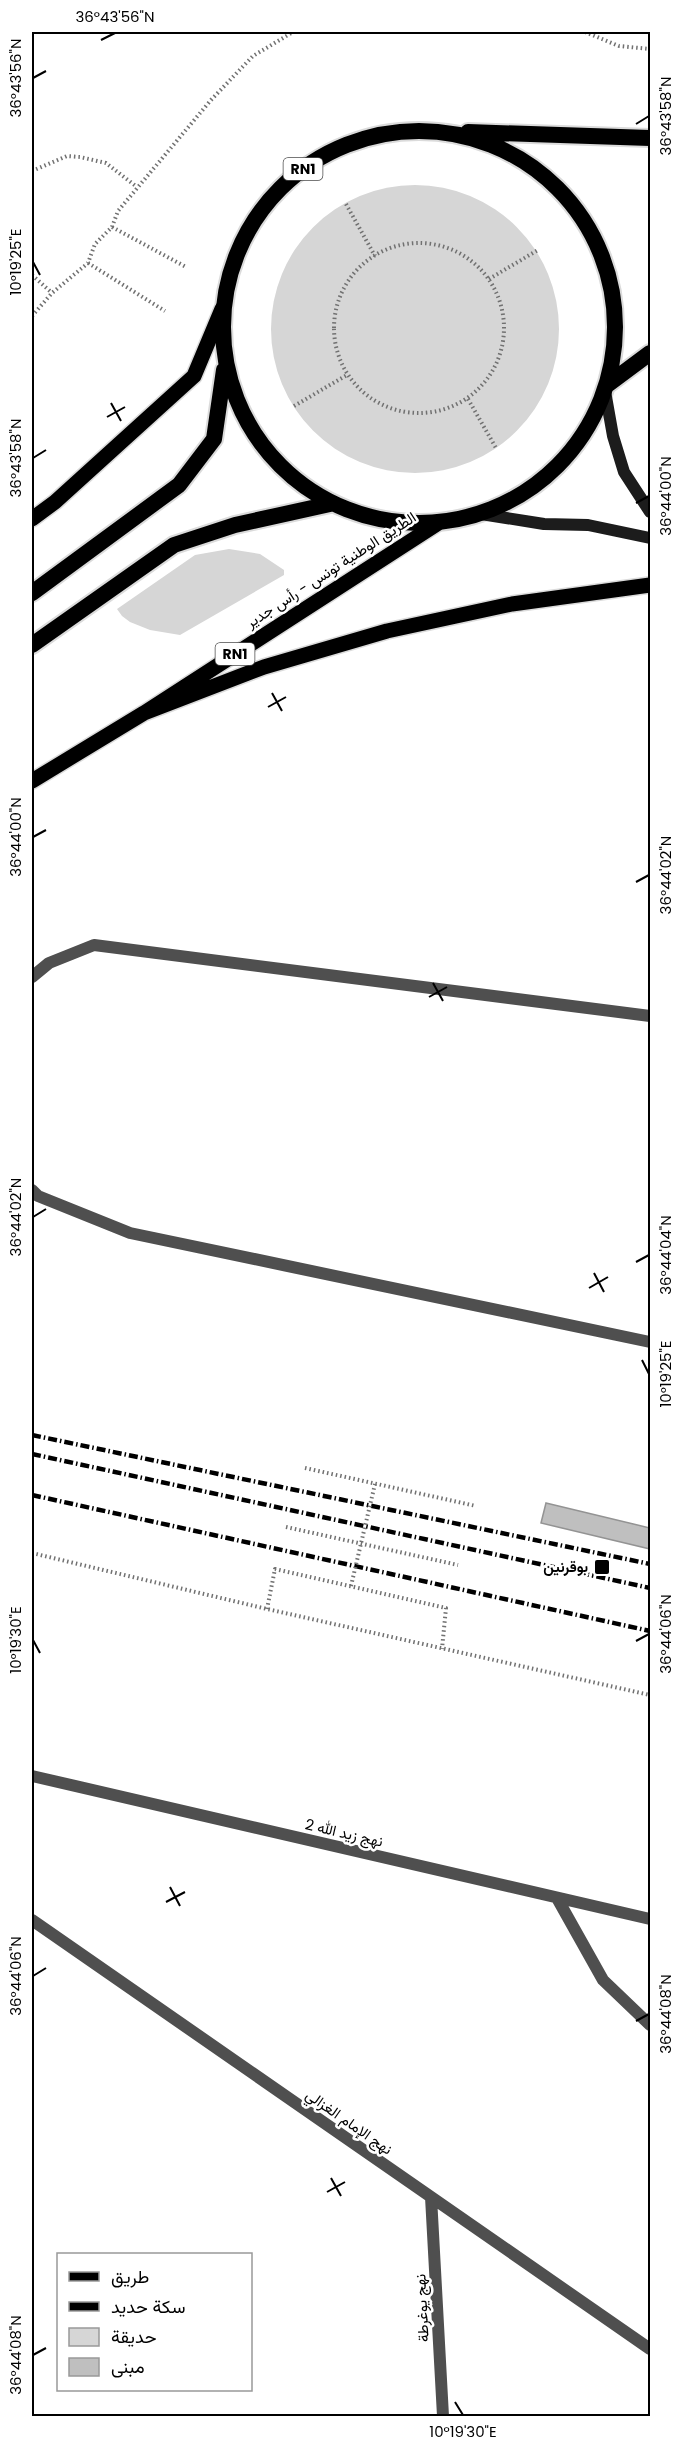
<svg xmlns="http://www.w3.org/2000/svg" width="682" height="2448" font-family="Poppins,Vazirmatn,sans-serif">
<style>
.green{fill:#d6d6d6}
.building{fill:#bfbfbf;stroke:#939393;stroke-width:1.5}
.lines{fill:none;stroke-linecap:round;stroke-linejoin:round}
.primary-casing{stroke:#dbdbdb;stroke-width:18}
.trunk-casing{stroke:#dbdbdb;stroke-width:20}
.path{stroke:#717171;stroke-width:4;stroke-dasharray:1.5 3;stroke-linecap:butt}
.minor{stroke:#4f4f4f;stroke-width:12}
.secondary{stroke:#1c1c1c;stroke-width:12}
.primary{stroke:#000;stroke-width:15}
.trunk{stroke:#000;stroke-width:16}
.rail{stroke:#000;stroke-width:4.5;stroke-dasharray:9 3 1.5 3;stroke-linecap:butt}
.path-bridge{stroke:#717171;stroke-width:4;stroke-dasharray:1.5 3;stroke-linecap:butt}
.ticks{fill:none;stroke:#000;stroke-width:2}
.poi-dot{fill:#000;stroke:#fff;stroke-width:2}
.labels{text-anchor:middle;stroke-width:5;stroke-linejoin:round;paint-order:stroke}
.shield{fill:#fff;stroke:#4c4c4c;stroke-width:1.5}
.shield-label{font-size:14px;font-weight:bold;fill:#000}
.street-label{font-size:15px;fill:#000;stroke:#fff}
.poi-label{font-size:15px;font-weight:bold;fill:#000;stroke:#fff;text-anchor:end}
.neatline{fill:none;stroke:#000;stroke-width:2}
.ticks-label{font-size:15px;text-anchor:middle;fill:#000}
</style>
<rect width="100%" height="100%" fill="#fff"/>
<path class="green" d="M271 329a144 144 0 1 1 288 0a144 144 0 1 1-288 0Z
M229,549L260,554L284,570V575L180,635L150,630L130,622L122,616L117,609L195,555Z"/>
<path class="building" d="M546,1503L650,1528V1549L541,1523Z"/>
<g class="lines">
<defs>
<path id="primary" d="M32,519L55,502L194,376L222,309
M144,713L264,667L387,631L512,604L650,585
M32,781L144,713L437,524"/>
<path id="trunk" d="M223 327a196 196 0 1 1 392 0a196 196 0 1 1-392 0Z
M468,132L650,138
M607,385L650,353
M32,593L179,485L214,439L224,370
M32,645L174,545L235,525L330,504"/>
</defs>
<use href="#primary" class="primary-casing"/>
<use href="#trunk" class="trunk-casing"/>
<path class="path" d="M585,32L619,46L650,49
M32,171L67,156L80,157L106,163L137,187
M346,204L375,256
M112,227L186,267
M334 328a85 85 0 1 1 170 0a85 85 0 1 1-170 0Z
M88,263L165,311
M32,275L52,293
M489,279L538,250
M32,316L52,293L88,263L95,244L112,227L118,211L211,100L253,56L293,32
M468,399L496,448
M294,406L347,375
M305,1468L476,1506
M286,1527L458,1565
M32,1553L267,1609L650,1695
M267,1609L275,1569L446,1608L442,1649"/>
<path class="minor" d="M32,977L49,963L94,945L650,1016
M32,1190L38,1196L130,1233L650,1342
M32,1776L650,1919
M557,1898L603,1980L650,2025
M32,1920L650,2349
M431,2197L443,2416"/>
<path class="secondary" d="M605,391L613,436L624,472L650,512
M481,514L544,524L588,525L650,538"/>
<use href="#primary" class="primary"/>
<use href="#trunk" class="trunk"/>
<path class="rail" d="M32,1435L650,1564
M32,1454L650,1588
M32,1495L650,1631"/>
<path class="path-bridge" d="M351,1586L375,1484"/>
</g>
<path class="ticks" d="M101,40L115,33M33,78L46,71M636,124L649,116M33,262L40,275M111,403L121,421M107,417L125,407M33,458L46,450M636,503L649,496M272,693L282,711M268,707L286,697M33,837L46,830M636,882L649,875M433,983L443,1001M429,997L447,987M33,1217L46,1209M636,1262L649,1255M594,1273L604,1292M589,1288L608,1277M642,1360L649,1374M33,1640L40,1653M636,1641L649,1634M170,1887L180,1906M166,1902L185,1892M33,1976L46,1968M636,2021L649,2014M331,2178L341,2196M327,2192L345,2182M33,2355L46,2348M455,2402L463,2415"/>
<rect class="poi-dot" x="594" y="1559" width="16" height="16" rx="3"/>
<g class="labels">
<g class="shield">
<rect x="283.5" y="158" width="39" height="22" rx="4.5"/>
<rect x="215.5" y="643" width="39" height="22" rx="4.5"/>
</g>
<g class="shield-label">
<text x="303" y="174">RN1</text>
<text x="235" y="659">RN1</text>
</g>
<g class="street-label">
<text transform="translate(331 570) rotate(-33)" y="5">الطريق الوطنية تونس - رأس جدير</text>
<text transform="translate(344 1833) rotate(13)" y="5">نهج زيد الله 2</text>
<text transform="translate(349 2122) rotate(35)" y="5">نهج الإمام الغزالي</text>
<text transform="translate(422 2308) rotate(-93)" y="5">نهج يوغرطة</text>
</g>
<g class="poi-label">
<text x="588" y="1572">بوقرنين</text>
</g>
</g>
<rect width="682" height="2448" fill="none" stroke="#ffffff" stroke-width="66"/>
<rect x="57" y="2253" width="195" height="138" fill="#ffffff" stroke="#999999" stroke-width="1.5"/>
<rect x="69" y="2272" width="30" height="9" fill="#000000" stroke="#999999" stroke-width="1.5"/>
<text x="111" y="2283" font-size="18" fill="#000000">طريق</text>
<rect x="69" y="2302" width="30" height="9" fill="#000000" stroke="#999999" stroke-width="1.5"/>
<text x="111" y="2313" font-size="18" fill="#000000">سكة حديد</text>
<rect x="69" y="2328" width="30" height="18" fill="#d6d6d6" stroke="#999999" stroke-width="1.5"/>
<text x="111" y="2343" font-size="18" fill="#000000">حديقة</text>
<rect x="69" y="2358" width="30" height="18" fill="#bfbfbf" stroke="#999999" stroke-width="1.5"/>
<text x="111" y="2373" font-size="18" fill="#000000">مبنى</text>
<rect x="33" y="33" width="616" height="2382" class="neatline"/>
<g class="ticks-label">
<text x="115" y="22">36°43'56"N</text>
<text transform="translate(16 78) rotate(-90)" y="5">36°43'56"N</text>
<text transform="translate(666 116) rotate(-90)" y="5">36°43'58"N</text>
<text transform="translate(16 262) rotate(-90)" y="5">10°19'25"E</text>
<text transform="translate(16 458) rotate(-90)" y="5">36°43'58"N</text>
<text transform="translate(666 496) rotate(-90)" y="5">36°44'00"N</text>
<text transform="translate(16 837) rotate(-90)" y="5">36°44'00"N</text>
<text transform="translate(666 875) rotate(-90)" y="5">36°44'02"N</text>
<text transform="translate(16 1217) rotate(-90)" y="5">36°44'02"N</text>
<text transform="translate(666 1255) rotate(-90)" y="5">36°44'04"N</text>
<text transform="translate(666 1374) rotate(-90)" y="5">10°19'25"E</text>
<text transform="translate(666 1634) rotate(-90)" y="5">36°44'06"N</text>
<text transform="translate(16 1640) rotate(-90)" y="5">10°19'30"E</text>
<text transform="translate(16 1976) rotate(-90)" y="5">36°44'06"N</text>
<text transform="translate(666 2014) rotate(-90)" y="5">36°44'08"N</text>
<text transform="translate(16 2355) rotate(-90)" y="5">36°44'08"N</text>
<text x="463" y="2437">10°19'30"E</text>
</g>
</svg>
